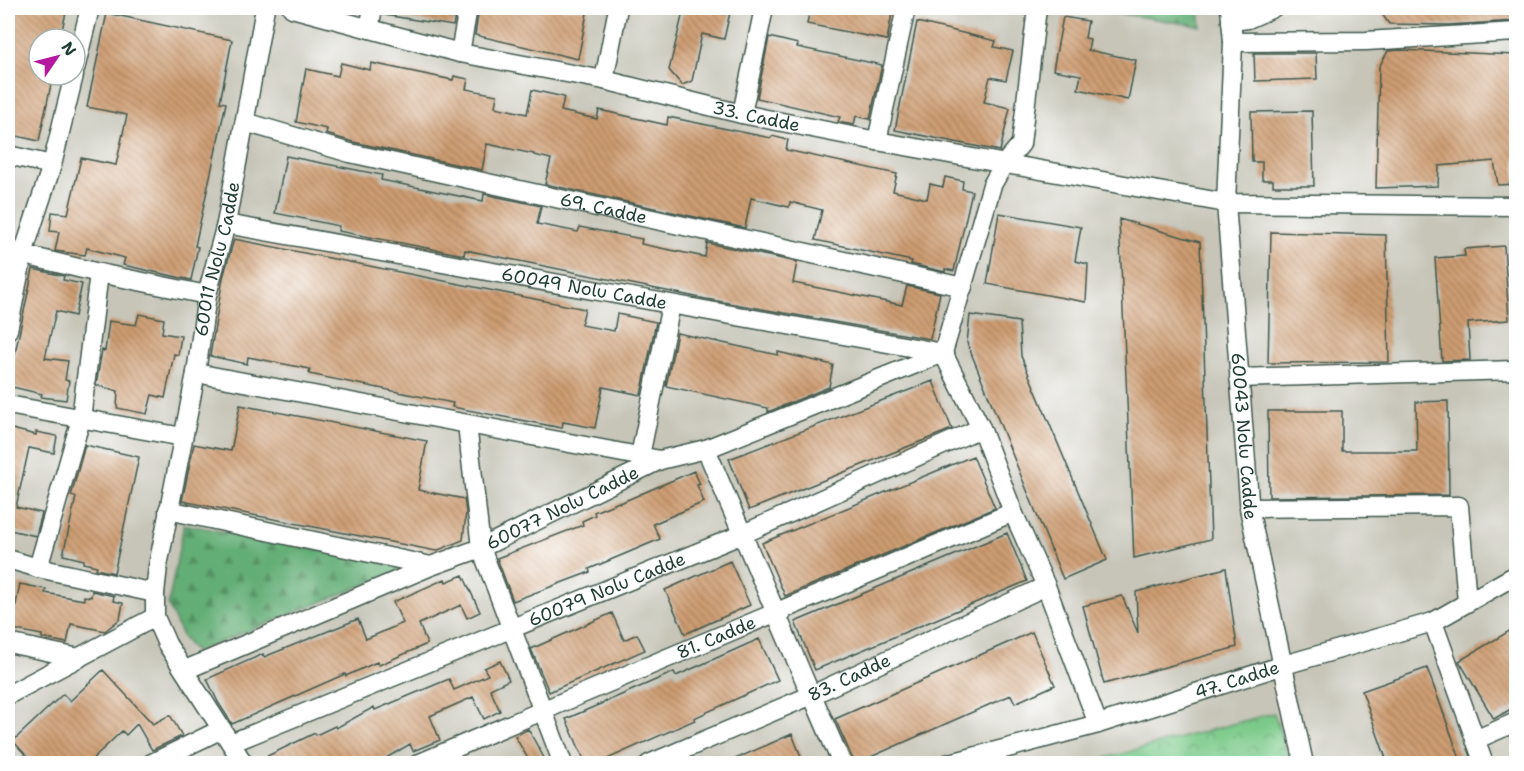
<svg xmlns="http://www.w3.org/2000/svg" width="1524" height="771" font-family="'Shantell Sans',sans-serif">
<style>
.industrial{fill:#c6c5b8;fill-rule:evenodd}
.forest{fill:url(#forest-firs);stroke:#427655;stroke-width:1.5}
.park{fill:url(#park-crowns);stroke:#4d845f;stroke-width:1.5}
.building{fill:url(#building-back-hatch)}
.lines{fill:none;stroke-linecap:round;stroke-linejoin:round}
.minor-casing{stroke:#40574c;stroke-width:21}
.minor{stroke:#fff;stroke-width:18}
.labels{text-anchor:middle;stroke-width:5;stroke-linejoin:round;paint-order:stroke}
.street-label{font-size:18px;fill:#1f3d34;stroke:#fff}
</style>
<defs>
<pattern id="forest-firs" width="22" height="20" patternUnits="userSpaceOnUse" patternTransform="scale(1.5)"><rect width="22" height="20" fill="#64ae76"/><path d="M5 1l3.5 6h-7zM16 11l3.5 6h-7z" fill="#528f62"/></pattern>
<pattern id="park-crowns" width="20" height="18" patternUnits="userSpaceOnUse" patternTransform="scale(1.5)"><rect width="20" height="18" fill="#7bca8a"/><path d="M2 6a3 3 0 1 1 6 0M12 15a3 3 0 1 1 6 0" fill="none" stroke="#64a572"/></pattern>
<pattern id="building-back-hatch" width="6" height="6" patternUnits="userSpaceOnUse" patternTransform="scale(1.5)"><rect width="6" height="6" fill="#cd9c71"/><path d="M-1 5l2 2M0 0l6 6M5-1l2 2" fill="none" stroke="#a6805e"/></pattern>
</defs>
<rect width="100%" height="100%" fill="#fff"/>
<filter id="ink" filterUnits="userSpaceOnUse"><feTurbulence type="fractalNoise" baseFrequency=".0167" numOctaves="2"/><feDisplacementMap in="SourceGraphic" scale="12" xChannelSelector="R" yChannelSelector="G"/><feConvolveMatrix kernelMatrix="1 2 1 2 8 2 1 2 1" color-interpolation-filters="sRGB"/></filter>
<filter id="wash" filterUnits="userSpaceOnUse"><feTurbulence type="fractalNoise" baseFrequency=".008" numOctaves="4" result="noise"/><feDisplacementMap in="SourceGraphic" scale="24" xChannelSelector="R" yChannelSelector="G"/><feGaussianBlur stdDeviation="1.35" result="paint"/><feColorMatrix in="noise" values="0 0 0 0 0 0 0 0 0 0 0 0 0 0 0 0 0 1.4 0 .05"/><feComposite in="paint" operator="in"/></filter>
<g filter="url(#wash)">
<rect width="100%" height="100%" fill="#f8e8d5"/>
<path class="industrial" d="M8,8H1516V763H8ZM39,39H75V75H39Z"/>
<path class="forest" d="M1083,8H1199L1201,26Z
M184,524L410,567L195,652L183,638L168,605Z"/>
<path class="park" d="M1274,713L1290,763H1087Z"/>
<g id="blocks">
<path class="building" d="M8,8H67L60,39H39V75H53L39,141L8,134Z
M385,8H457L453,26L385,15Z
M479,8H588L578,59L475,35Z
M684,8L712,12L713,8H731L724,39L702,34L692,81L682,85L669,70Z
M810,8H893L887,40L807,24Z
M1378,8H1516V21L1448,25L1389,24Z
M107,13L232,40L220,102L226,103L195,246L198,247L191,280L123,265L125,258L87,248L85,255L55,251L59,232L50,231L52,212L68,214L81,158L116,165L127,115L87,107Z
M1063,17L1088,21L1085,38L1090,39L1088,50L1136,60L1128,100L1078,89L1081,75L1053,70Z
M917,22L996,41L994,47L1013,51L1006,80L990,77L984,102L1010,108L1000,151L895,130Z
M769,37L798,44L797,47L882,65L870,119L856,116L854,125L838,122L840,117L757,98Z
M1399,50L1516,55V184L1498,185L1494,161L1439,166L1438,186L1376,188L1379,67L1388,51Z
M1254,53H1316L1317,79L1255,81Z
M341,63L370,70L371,63L453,80L454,76L468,79L466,89L497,95L495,107L527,114L532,90L564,97L561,111L597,119L599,110L667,125L668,117L771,138L772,136L788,140L786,150L897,174L893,191L927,199L930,184L943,187L945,177L963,181L962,189L972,191L954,271L945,269V272L911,264L912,261L815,240L822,210L790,202L789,207L751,198L745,228L545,184L551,159L534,155V154L487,144L482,170L353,142L326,134L327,129L296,122L306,69L338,76Z
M1312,111L1314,186H1273V180H1262V162H1252L1251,112Z
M286,156L382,175L381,180L483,201L484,194L541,206L537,224L578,232L580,227L642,239L641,244L705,257L707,243L797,262L793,283L824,289L902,305L907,286L940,293L930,339L706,299L465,250L464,255L338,231L339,226L275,213Z
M999,213L1081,227L1075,261L1088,264L1086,302L987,284Z
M1119,219L1200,242L1211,539L1134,558Z
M1271,232L1386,235L1389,362L1268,363Z
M234,239L585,309L581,325L614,331L617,314L656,322L641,395L603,387L595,428L563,422L562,428L452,407L453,403L309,374L310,369L248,357L247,364L210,356L223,278Z
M1504,246L1509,320L1468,323L1470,360L1442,361L1435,258L1465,256L1464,249Z
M33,269L64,276L63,280L82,284L75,316L56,311L45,358L68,361L65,380L69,381L66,400L41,397L42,394L8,386Z
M139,314L164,319L162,333L181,336L178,355L174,354L165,398L152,395L147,414L117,408L118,391L96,385L102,350L105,351L109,321L136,325Z
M970,315L1019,322L1021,356L1107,560L1063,579L967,343Z
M677,333L778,355V352L833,365L829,387L768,412V408L666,386Z
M933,381L952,429L749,510L729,459Z
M1448,401L1449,495L1269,497L1268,411H1342V451H1417L1416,402Z
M240,405L427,441L418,490L464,499L466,512L463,540L436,551L182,501L194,444L231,451Z
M8,428L36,435V432L57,436L54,453L29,448L16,507L42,513L36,536L10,530L11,526L8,525Z
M85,445L139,457L114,573L96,569L97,566L83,563L84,560L63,555L76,497L71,496Z
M973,456L995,508L785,596L762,543Z
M694,471L700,484L697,485L704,502L653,524L660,539L589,569L590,572L513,601L497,558L583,525L582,521L595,515L594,512L619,502L620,503Z
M1007,533L1027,581L815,670L795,622Z
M730,561L750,605L685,634L665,590Z
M1226,568L1237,647L1104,684L1083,606L1122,596L1138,633L1136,592Z
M463,575L480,612L467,618L461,605L419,624L427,644L379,665L377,662L346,676L345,674L232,724L218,702L207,679L263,654L264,657L358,619L366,639L403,623L393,602L445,579L446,582Z
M20,584L46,589L45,593L84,600V596L91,597L92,591L114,596L113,601L123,603L120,619L105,631L71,624L67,643L42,638V635L11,629Z
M612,613L624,640L637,634L645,650L549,692L531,649Z
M1516,627V706L1494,719L1459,661Z
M1032,632L1055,685L1015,703L1011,695L855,764L835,719Z
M759,639L778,680L694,718L695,720L596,764H586L566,719L674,672L676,676Z
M500,661L509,680L490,689L500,711L484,719L473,697L430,716L440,740L413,751L410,744L376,764H255V762L315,733L316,735L335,726L336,728L374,707L375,710L449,679L454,690L488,675L484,668Z
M1427,668L1462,764H1388L1362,691Z
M103,670L153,724L170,715L182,736L152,750L137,724L126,735L122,731L87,764H34L13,741L63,694L70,701Z
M528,729L544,758L534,764H531L515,736Z
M792,734L804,764H724Z"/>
</g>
</g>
<g filter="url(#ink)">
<use href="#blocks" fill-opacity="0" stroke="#40574c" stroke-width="1.5"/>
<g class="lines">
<defs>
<g id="minor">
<path id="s1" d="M292,8L460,53L604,80L742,114L877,141L1226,203L1516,206"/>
<path d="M1037,8L1021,144L1004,164L992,185L943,353L981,428L1013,512L1046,586L1098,724"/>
<path id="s2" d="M1230,8L1233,42L1226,203L1250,513L1304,764"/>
<path d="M1231,21L1248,19L1273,8"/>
<path d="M369,29L373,8"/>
<path d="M1233,42L1366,41L1516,32"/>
<path d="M460,53L468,8"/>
<path d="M75,69L90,8"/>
<path d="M604,80L618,8"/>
<path d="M742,114L764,8"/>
<path id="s3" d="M245,122L350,153L963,287"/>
<path d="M877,141L906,8"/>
<path d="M8,155L52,165"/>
<path id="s4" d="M226,224L943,353"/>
<path d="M8,251L99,273L207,295"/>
<path d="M8,330L23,254L52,165L74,75"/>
<path d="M196,373L660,460"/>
<path d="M1239,378L1516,370"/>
<path d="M8,405L183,437"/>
<path d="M467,424L481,548L563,764"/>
<path d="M706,449L811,695"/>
<path d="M640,456L671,305"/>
<path d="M1249,508L1459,506L1467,602"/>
<path d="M168,510L431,566"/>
<path d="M8,559L38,568L155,593"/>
<path d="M38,568L81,419L99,273"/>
<path d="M1433,622L1484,764"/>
<path d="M8,643L79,658"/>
<path id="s5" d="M185,670L431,566L481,548L660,460L706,449L943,353"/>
<path d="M8,695L155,617"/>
<path d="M812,695L842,764"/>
<path d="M1475,740L1516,722"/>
<path id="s6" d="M231,743L743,534L981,428"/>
<path d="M150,764L222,729"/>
<path id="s7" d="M244,764L167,644L155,617V593L158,566L196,373L207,295L226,224L265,8"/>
<path id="s8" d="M418,764C616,678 816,597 1013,512"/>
<path id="s9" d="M649,764L812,695L1046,586"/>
<path id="s10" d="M947,764L1098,724L1284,665L1433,622L1516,575"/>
</g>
</defs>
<use href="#minor" class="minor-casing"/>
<use href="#minor" class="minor"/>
</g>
</g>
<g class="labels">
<g class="street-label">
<text dy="6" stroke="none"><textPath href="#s1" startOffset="477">33. Cadde</textPath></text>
<text dy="6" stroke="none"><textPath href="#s3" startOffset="369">69. Cadde</textPath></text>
<text dy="6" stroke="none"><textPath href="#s7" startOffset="536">60011 Nolu Cadde</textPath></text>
<text dy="6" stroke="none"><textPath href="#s4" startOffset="364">60049 Nolu Cadde</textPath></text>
<text dy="6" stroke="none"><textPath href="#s2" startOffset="429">60043 Nolu Cadde</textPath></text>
<text dy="6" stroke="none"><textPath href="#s5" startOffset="411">60077 Nolu Cadde</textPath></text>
<text dy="6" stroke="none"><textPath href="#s6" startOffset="406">60079 Nolu Cadde</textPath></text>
<text dy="6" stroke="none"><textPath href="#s8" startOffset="324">81. Cadde</textPath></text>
<text dy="6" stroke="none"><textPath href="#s9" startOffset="218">83. Cadde</textPath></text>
<text dy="6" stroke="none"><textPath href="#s10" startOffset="302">47. Cadde</textPath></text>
</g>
</g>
<rect width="1524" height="771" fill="none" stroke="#fff" stroke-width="30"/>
<g transform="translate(57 57) rotate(55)"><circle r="28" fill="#ffffff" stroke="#a5b1ae" stroke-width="1.5"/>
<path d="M0-4.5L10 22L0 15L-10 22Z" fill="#b5179e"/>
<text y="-9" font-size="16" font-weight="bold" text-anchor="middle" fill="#1f3d34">N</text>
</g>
</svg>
